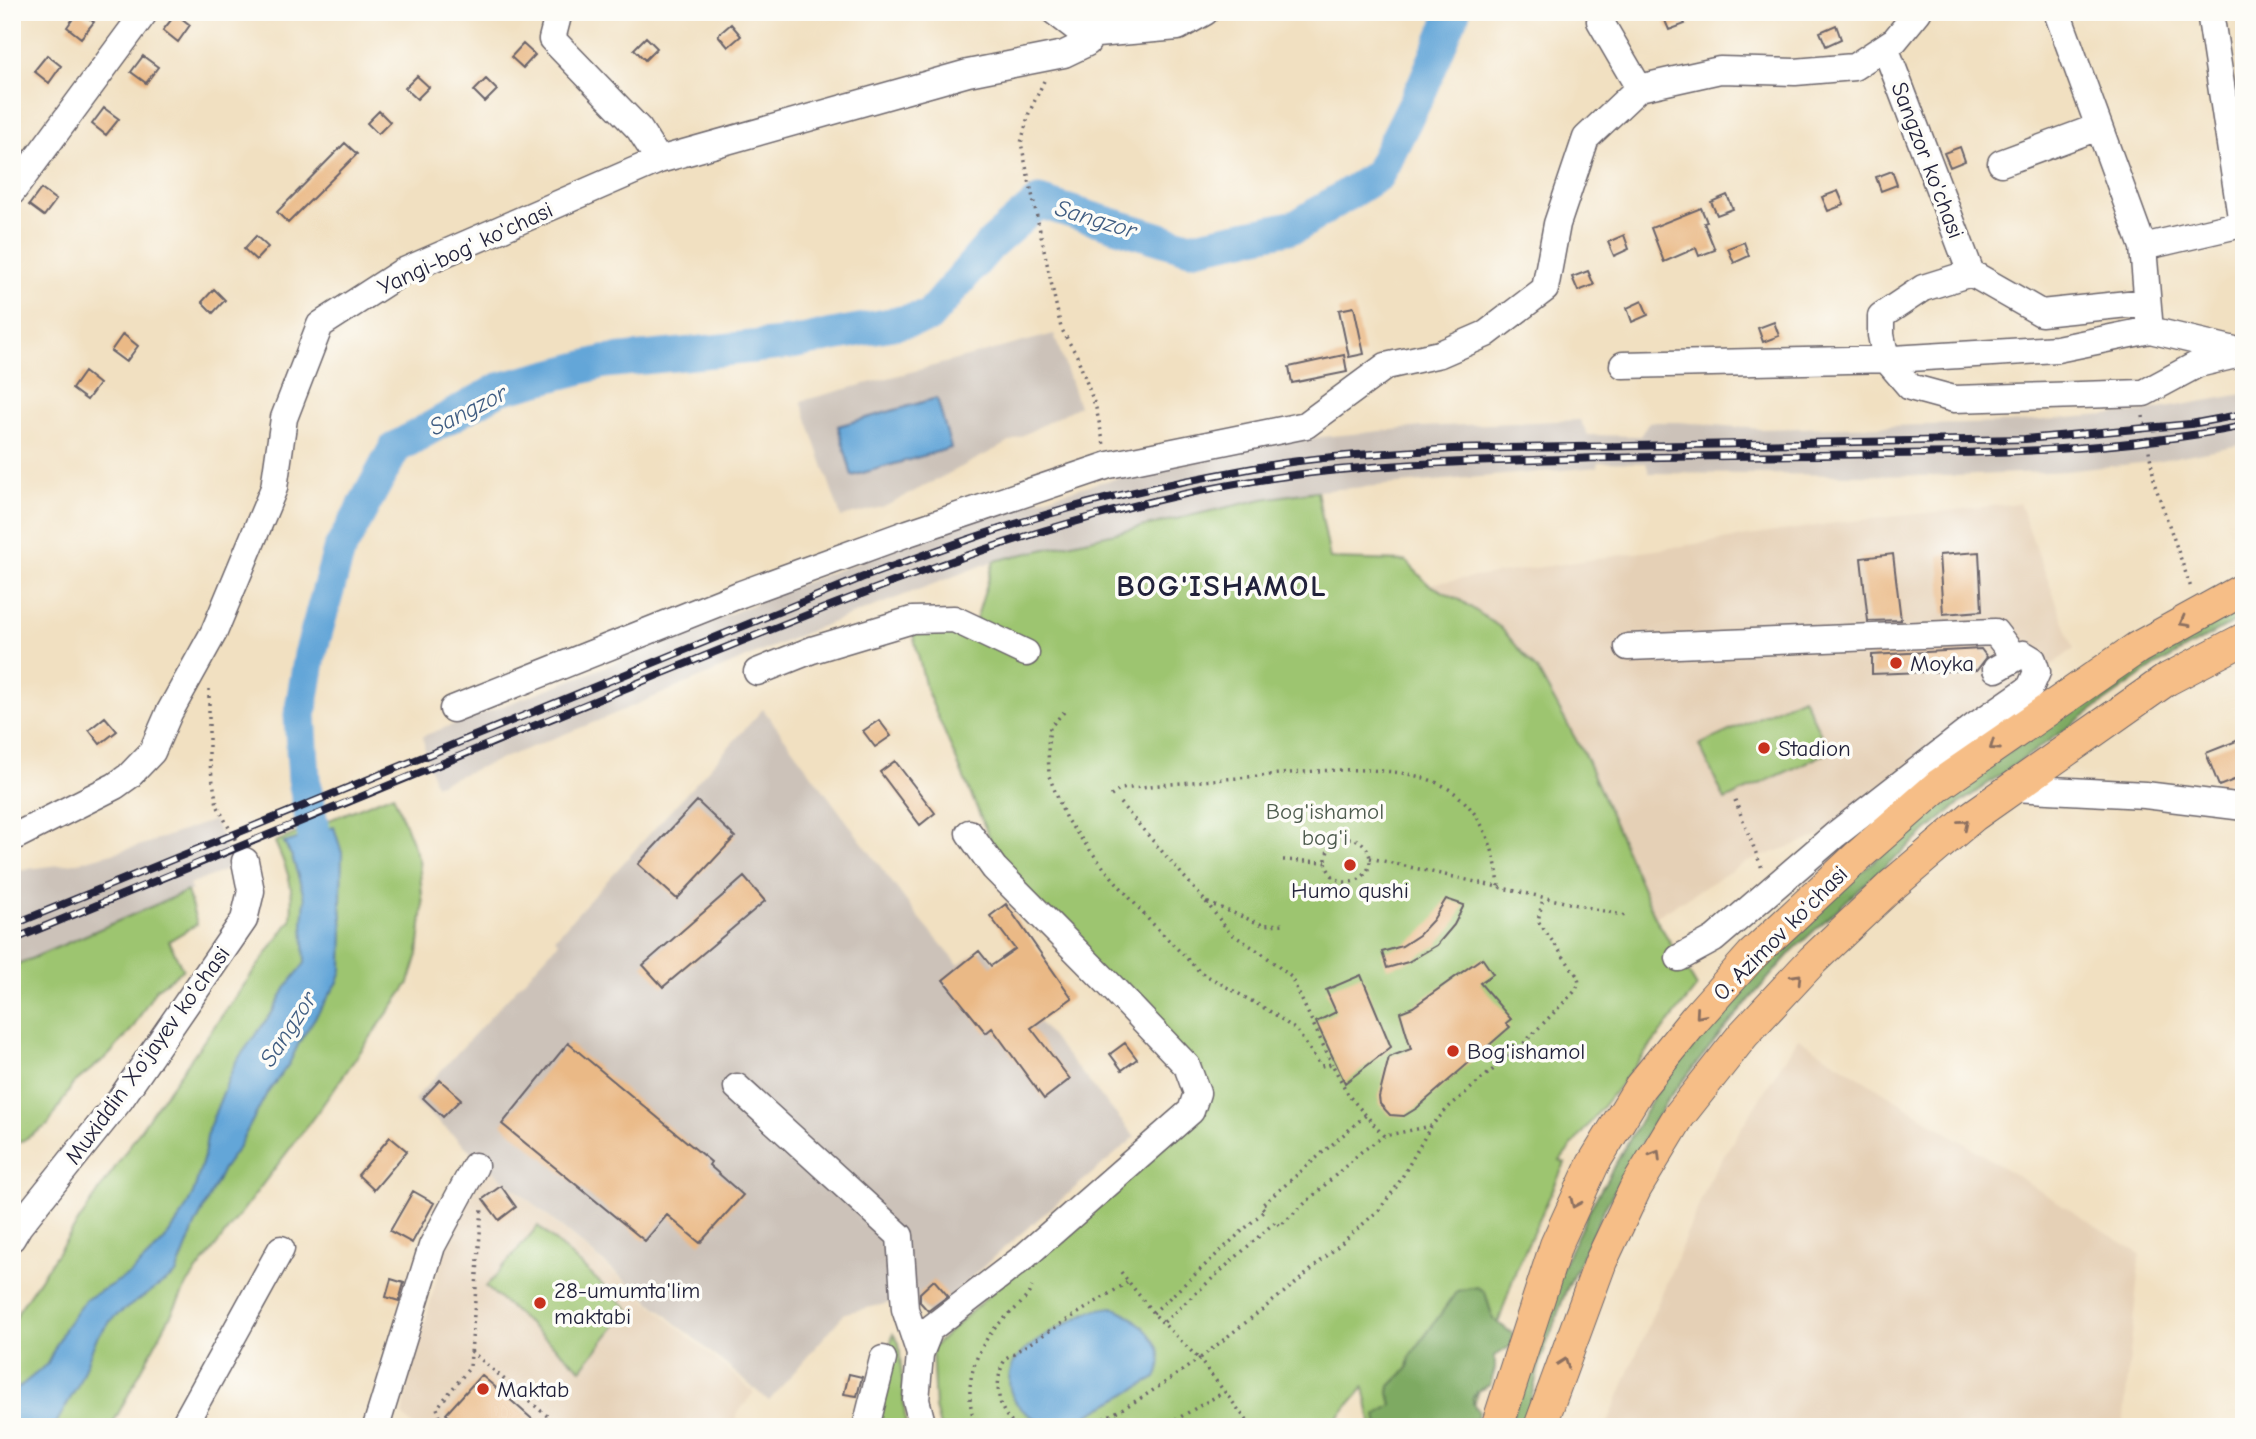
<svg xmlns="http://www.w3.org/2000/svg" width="2256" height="1439" font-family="'Comic Neue',sans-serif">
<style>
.built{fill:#e5d0b6}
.industrial{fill:#ccc2b9}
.green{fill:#9dc570;stroke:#607456;stroke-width:2}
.forest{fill:#7eaa62;stroke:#50664e;stroke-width:2}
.water{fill:#64a6d8;stroke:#43648a;stroke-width:2}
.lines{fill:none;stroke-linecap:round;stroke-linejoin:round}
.river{stroke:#64a6d8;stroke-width:33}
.building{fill:#eab986}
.minor-casing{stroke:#6a646a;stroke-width:29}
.major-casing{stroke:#6a646a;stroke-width:34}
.path{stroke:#6a646a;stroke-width:3.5;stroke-dasharray:2 5;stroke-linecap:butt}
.minor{stroke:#fff;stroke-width:26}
.major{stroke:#f6be87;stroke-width:32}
.rail-casing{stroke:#22223b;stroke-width:8}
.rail{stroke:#fdfcf7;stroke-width:5;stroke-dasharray:16;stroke-linecap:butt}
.oneway{stroke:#8c7061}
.poi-dot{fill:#c8321e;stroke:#fdfcf7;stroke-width:2.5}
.labels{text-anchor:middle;stroke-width:7;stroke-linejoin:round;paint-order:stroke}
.street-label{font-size:23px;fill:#22223b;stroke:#fdfcf7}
.poi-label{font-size:23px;fill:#22223b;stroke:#fdfcf7;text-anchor:start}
.park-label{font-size:23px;fill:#4d5b4e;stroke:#fdfcf7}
.water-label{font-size:24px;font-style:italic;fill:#405d82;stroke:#fdfcf7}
.district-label{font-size:30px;font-weight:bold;letter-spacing:2px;fill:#22223b;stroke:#fdfcf7}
</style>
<rect width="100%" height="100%" fill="#fdfcf7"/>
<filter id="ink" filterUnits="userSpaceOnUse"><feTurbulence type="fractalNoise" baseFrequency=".0143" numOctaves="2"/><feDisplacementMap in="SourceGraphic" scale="14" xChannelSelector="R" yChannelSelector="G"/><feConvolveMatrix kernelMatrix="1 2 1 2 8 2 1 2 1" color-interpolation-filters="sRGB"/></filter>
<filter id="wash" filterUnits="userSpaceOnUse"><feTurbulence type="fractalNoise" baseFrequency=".00686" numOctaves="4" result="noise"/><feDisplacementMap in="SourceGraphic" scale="28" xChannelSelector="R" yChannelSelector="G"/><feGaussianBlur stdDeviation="1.57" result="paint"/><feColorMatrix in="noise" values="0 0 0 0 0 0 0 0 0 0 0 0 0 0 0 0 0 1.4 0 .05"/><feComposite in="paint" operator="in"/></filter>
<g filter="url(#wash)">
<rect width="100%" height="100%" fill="#f1e0c1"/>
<path class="built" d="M2019,503L2074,649L1963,728L1835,831L1746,862L1655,917L1586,758L1428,584L1835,523Z
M1798,1038L2140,1254L2123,1427H1606L1711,1176Z
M485,1164L754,1392L735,1417L747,1427H415L402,1416L411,1372L449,1235Z"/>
<path class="industrial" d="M1054,334L1079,406L886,506L841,517L801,401Z
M2244,394V444L2150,462L2065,471L1956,476L1649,473L1646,463L1598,462V467L1317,491L1263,499L994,561L815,629L595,722L435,785L425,751L423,736L590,673L791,588L966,520L1097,483L1282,441L1422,427L1580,420L1588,435L1640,436L1649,422H1679L1760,429L2008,423L2142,412Z
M763,709L918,917L958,964L983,949L1029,1010L1135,1137L997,1254L929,1316L916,1297L845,1313L769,1401L485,1164L414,1100L559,942L555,938Z
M214,820L234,867L189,885L192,891H187L12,967V871L75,863L142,845Z"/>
<path class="green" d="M1317,491L1330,559L1406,561L1428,584L1460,600L1501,628L1538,671L1586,758L1655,917L1697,987L1560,1161L1565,1163L1516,1270L1492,1342L1468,1427H1372L1364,1387L1330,1427H940L935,1408L932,1348L1205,1094L1002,867L926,689L912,629L936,627L971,636L994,561L1263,499Z
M1803,697L1829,752L1725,800L1699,745Z
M393,794L419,860L423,907L418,954L409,983L319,1110L188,1283L111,1427H12V1327L19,1310L151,1114L291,920C294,886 289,873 275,842Z
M187,891L197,924L169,941L183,970L156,989L133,1028L109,1055L73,1084L48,1125L12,1147V967Z
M538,1226L629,1309L581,1369L486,1287Z
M893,1334L899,1343L906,1427H871Z"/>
<path class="forest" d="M2244,600V617L2157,665L1959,804L1876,874L1791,952L1726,1027L1665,1103L1602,1213L1566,1291L1541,1360L1524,1427H1509L1554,1284L1591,1207L1655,1094L1713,1021L1780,943L1949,795L2146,653Z
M1477,1287L1485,1292L1493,1319L1513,1334L1511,1346L1495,1356V1369L1490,1385L1479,1390L1473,1397V1404L1479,1411L1474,1427H1378L1376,1415L1392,1405L1389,1393L1390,1386L1408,1368L1410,1357L1457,1291Z"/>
<path class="water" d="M937,398L951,448L852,476L838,426Z
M334,827L342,853L341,905L343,930L342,970L338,982L300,1041L289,1064L266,1095L238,1148L223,1169L195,1226L176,1274L114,1317L97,1337L77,1387L54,1427H12V1403L17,1389L47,1364L65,1327L85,1300L130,1274L163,1242L181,1217L193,1194L204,1156L208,1130L235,1063L273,1011L286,987L305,963L303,924L305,899L292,857L284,843Z
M1113,1307C1138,1318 1173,1347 1156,1378L1069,1425C1037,1428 998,1403 1012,1366C1017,1349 1070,1321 1087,1313C1095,1309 1104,1308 1113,1307Z"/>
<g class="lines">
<path class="river" d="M321,878L304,779L300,715L310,655L339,551L395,448L499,389L604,362L791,343L928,317L990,245L1039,202L1190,248L1297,226L1378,175L1422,88L1454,12"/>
</g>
<g id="blocks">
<path class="building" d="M78,12L94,22L81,38L67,27Z
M1673,12H1680L1685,24L1669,30L1663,16Z
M176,14L190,25L178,42L163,30Z
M731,24L741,36L728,47L718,35Z
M1836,25L1841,39L1826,46L1820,32Z
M646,37L657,48L645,60L634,49Z
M523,44L535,55L523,68L511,57Z
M47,55L61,66L49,83L34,71Z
M143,56L158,67L146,83L131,72Z
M417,76L429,87L417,99L405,88Z
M486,79L497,90L485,102L474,91Z
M104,108L119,119L106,135L92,124Z
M379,111L390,122L378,134L367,123Z
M345,143L357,154L288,223L277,212Z
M1960,147L1965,161L1950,167L1944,153Z
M1892,171L1897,185L1881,191L1876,177Z
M41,189L56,200L44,216L29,205Z
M1838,191L1844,205L1828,211L1822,197Z
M1727,195L1733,209L1717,215L1711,202Z
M1701,208L1707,222L1704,223L1715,250L1699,256L1696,248L1664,262L1651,228Z
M1624,235L1629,249L1614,256L1608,242Z
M256,236L268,247L256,260L244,249Z
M1744,242L1749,256L1734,263L1728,248Z
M1588,271L1594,285L1578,291L1572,277Z
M214,289L225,300L213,313L202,302Z
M1642,301L1648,315L1632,322L1627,308Z
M1354,307L1364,354L1349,357L1339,310Z
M1774,322L1779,336L1763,342L1758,328Z
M123,334L138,346L126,362L111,351Z
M1344,355L1347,372L1292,383L1289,367Z
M84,372L99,384L87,400L72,389Z
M1979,552L1982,611L1943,614L1939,555Z
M1893,554L1901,620L1868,621L1861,558Z
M1981,649L1987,657L1977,670L1872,674V655Z
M105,717L117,731L100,744L89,730Z
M879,720L891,736L875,747L863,731Z
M2244,738V776L2219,786L2206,753Z
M895,761L935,813L920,825L880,772Z
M697,801L735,837L677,899L638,864Z
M744,877L765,901L663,987L643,965Z
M1446,899L1464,905L1454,925L1437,945L1408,962L1387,968L1382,952L1402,946L1419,935L1433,920Z
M1006,904L1072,998L1031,1028L1070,1079L1044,1099L992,1028L986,1033L943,980L979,951L991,966L1015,949L990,916Z
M1482,958L1493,974L1480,983L1511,1019L1506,1023L1510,1027L1417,1108L1404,1116L1390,1115L1380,1104L1379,1097L1389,1057L1411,1049L1400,1012L1413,1007Z
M1361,975L1391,1047L1345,1083L1316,1022L1336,1012L1326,990Z
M568,1043L711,1162L709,1165L743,1195L700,1243L667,1215L645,1241L502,1124Z
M1125,1043L1137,1059L1122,1070L1110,1054Z
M440,1080L461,1099L443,1117L423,1098Z
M390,1137L407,1151L374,1190L358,1175Z
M501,1186L516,1207L499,1220L483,1199Z
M413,1191L434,1203L412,1243L390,1231Z
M391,1279L404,1283L399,1301L386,1297Z
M934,1280L948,1296L928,1311L920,1302V1293Z
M849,1374L862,1377L857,1396L844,1394Z
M481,1375L514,1403L541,1427H461L446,1414Z"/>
</g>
</g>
<g filter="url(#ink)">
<use href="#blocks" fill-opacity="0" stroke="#6a646a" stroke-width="2"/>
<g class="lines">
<defs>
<path id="minor" d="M559,12L552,39L639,129L659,160
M1055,12L1085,35
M1604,12L1600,21L1639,88
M2057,12L2143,247L2242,224L2210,12
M1085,35L1178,27L1205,12
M1885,47L1971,273
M2001,163L2098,127
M12,192L145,12
M2143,247L2149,319
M2147,302L2041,313L1971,273L1923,288L1881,316V335L1886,359L1910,387L1954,399L2144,393L2198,364L2244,353
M1623,365L1893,359L2057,349L2150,330L2239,351
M1628,647L1995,632L2015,658
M757,672L812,650L912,620L954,619L1026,653
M453,709L741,594L908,533L1109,465L1306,425L1386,366L1440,354L1486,334L1545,289L1557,224L1586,138L1639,88L1720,70L1795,72L1854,67L1895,40L1918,12
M2012,788L2145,795L2244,807
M12,838L115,786L129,776L152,752L169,713L214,632L274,488L284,418L320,325L402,272L659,160L968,73L1064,54L1087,43L1085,35
M1679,958L1714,939L1835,835L1975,726L2030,688L2037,672L2033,660L2023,654L1996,669
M737,1087L900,1236L905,1309L920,1354
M12,1238L19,1226L120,1100L244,920L251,891L245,861
M186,1427L185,1423L281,1249
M376,1427L432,1246L475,1166
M866,1427L883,1359
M923,1427L916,1400L920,1354L930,1329L1024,1257L1191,1111L1197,1093L1187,1066L1108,983L994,868L969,833"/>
<path id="major" d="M1497,1427L1556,1245L1593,1164L1640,1087L1695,1019L1752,955L1858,856L1939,785L2137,648L2244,589
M1540,1427L1601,1261L1635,1189L1679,1116L1743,1035L1813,960L1891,886L1973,816L2166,680L2244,639"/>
</defs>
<use href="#minor" class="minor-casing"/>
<use href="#major" class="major-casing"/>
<path class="path" d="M1044,81L1029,113L1021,143L1061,328L1077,356L1096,408L1104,445
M2143,416L2155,485L2191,588
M2236,565L2244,561
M209,689V759L217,805L237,843
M1064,712L1050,727L1048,745L1049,776L1066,819L1104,868L1148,919L1200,972L1273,1013L1297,1031L1321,1066L1332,1064L1349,1096L1384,1136L1431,1126
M1111,796L1121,789C1160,785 1199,781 1238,778C1294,773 1398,758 1447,788C1481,808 1496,850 1499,887
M1735,800L1763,871
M1120,803L1206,902L1263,925L1286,924
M1326 860a22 22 0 1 1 44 0a22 22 0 1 1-44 0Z
M1370,858L1626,916
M1283,860L1326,862
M1206,902L1230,933L1263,954L1291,977L1332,1064
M1121,1272L1153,1313L1199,1359L1296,1283L1379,1210L1397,1186L1431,1126L1450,1106L1522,1045L1574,992L1579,984L1578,977L1538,921L1543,898
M1153,1313L1265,1210L1261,1206L1366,1115
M1164,1322L1276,1221L1280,1226L1361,1152L1384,1136
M471,1351L560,1427
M449,1427L441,1420L437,1408L470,1367L482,1207
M977,1427C962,1393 972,1355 995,1328C1008,1313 1024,1305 1032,1287
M1017,1427C996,1412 993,1379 1006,1358L1128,1282
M1084,1427C1126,1410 1162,1385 1199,1359L1252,1427
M1163,1427L1224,1392"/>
<use href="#minor" class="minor"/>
<use href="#major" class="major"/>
<defs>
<path id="rail" d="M12,925L861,578C927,554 994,529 1063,510C1131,491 1202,477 1271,465C1331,455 1392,453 1452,449L2025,439L2191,424L2244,414
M12,940C224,852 436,765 648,679C854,596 1057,509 1279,477C1364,465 1450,462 1535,460C1651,456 1768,456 1884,454C2007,453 2123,450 2244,426"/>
</defs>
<use href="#rail" class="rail-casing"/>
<use href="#rail" class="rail"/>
</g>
<defs><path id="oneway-chevron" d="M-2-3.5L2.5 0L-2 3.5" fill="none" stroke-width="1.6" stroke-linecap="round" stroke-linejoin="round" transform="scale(1.75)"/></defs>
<g class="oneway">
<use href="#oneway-chevron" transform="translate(2184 622) rotate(151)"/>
<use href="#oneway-chevron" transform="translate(1994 746) rotate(145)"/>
<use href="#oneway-chevron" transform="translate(1964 824) rotate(-40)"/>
<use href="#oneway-chevron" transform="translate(1797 978) rotate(-47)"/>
<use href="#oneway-chevron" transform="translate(1700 1014) rotate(131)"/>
<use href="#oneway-chevron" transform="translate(1656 1155) rotate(-59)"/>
<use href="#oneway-chevron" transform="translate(1575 1203) rotate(114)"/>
<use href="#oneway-chevron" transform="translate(1564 1363) rotate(-70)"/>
</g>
</g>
<g class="poi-dot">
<circle cx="1896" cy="663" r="7"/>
<circle cx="1764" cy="748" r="7"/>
<circle cx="1350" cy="865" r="7"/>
<circle cx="1453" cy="1051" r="7"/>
<circle cx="540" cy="1303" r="7"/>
<circle cx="483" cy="1389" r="7"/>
</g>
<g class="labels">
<g class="street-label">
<text transform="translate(1928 160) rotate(69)" y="8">Sangzor ko'chasi</text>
<text transform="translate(465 248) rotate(-25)" y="8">Yangi-bog' ko'chasi</text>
<text transform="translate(1780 933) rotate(-45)" y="8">O. Azimov ko'chasi</text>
<text transform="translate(147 1055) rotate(-54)" y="8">Muxiddin Xo'jayev ko'chasi</text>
</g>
<g class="poi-label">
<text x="1910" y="671">Moyka</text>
<text x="1778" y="756">Stadion</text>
<text x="1350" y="898" text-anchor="middle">Humo qushi</text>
<text x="1467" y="1059">Bog'ishamol</text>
<text x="554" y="1298">28-umumta'lim<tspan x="554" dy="26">maktabi</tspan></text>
<text x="497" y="1397">Maktab</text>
</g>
<g class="park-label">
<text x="1325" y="819">Bog'ishamol<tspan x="1325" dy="26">bog'i</tspan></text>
</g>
<g class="water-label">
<text transform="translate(1096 219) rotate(17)" y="8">Sangzor</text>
<text transform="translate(468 410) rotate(-27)" y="8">Sangzor</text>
<text transform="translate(288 1029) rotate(-57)" y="8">Sangzor</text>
</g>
<g class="district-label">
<text x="1222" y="596">BOG'ISHAMOL</text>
</g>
</g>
<rect width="2256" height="1439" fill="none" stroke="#fdfcf7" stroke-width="42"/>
</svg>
